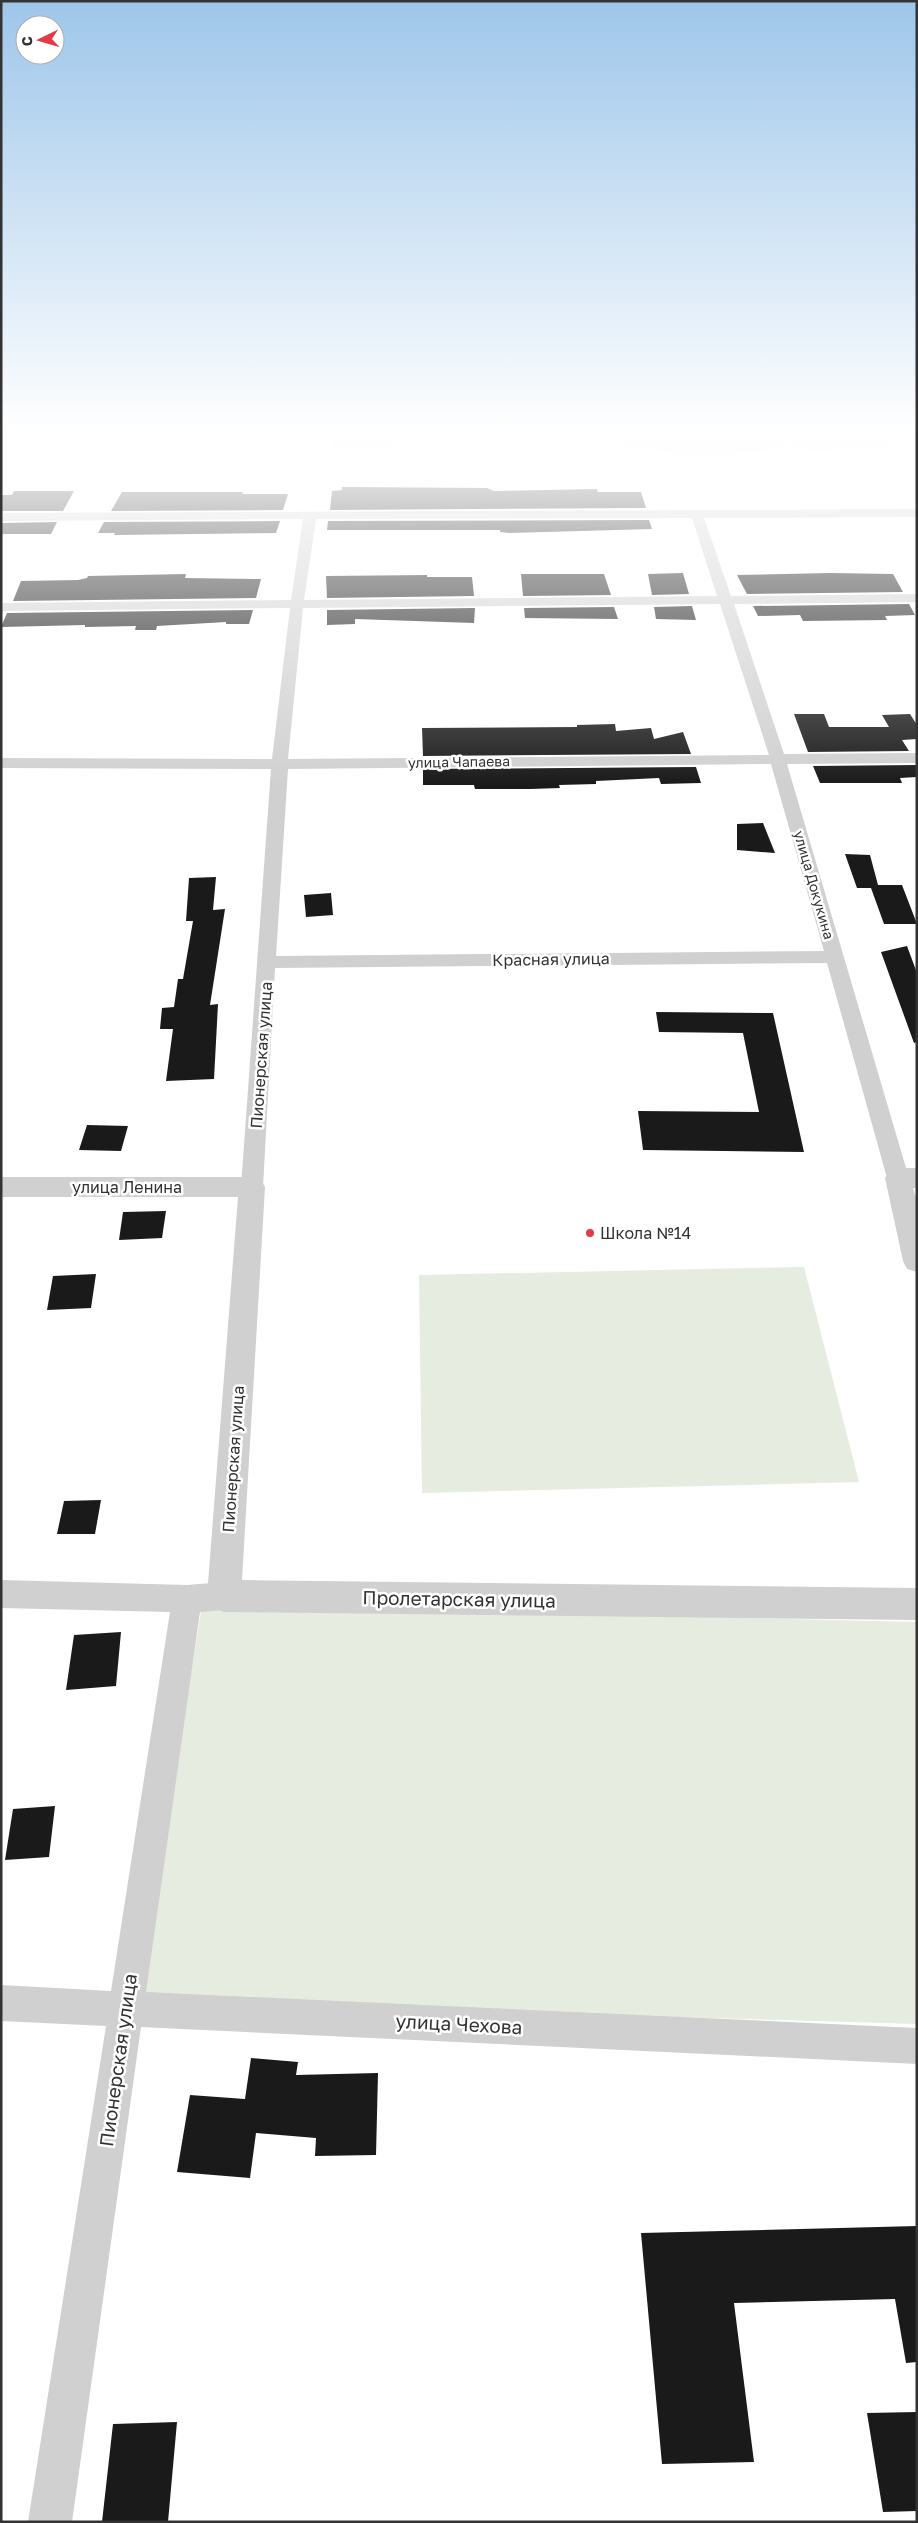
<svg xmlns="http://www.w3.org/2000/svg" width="918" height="2523" font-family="'Golos Text',sans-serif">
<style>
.green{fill:#e6ecdf}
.building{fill:#1a1a1a}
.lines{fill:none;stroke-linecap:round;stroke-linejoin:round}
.minor{fill:#d0d0d0;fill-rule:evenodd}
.tertiary{fill:#d0d0d0;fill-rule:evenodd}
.poi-dot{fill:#e63946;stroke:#fff;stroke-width:2}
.labels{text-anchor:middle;stroke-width:5;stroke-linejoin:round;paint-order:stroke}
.far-street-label{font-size:14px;fill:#333;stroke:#fff}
.street-label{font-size:16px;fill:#333;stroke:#fff}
.poi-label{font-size:16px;fill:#333;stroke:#fff;text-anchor:start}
.near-street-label{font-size:19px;fill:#333;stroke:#fff}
</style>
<rect width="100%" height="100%" fill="#fff"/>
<path class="green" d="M338,431H886L880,435L888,448L813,451L787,444L762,452L706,455L670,453L601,441L491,435L343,449L334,447L328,437Z
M804,1267L859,1482L422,1493L419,1275Z
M202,1605L917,1622V2024L138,2001Z"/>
<path class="building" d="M342,487L487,488L494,491L597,489L598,492H641L646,508L330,510L332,491L342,490Z
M14,491H74L63,511H1V495H12Z
M122,492H243L242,494H288L283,510L111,511Z
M649,520L652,529L509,533L500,532V530H327L328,521Z
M280,521L276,533L114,535L115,533H98L104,522Z
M57,522L51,534H1V523Z
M683,573L689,594L652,595L648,574Z
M830,573L893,574L903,592L747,594L737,575Z
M186,574L185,578L261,579L256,598L13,601L21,581L78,580L87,578L88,576Z
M521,574H604L611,595L523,596Z
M427,575V577H472L474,596L327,598L326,576Z
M909,604L915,615L885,616L887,620L803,621L800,615L758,616L753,606Z
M692,606L696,620L656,619L654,607Z
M614,607L618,619L525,618L524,608Z
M475,608L474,623L355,619V624L327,625V610Z
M253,610L249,624H226V622L157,626L156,630H135L136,626L85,627V625L1,627L7,613Z
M794,714H824L829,727H889L882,715L910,714L917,725V739L902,740L909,751L808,752Z
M615,724L616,731L651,728L654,739L683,732L691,754L423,756L422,728L577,727V725Z
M917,765V777L900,778L902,783H820L813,766Z
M696,767L701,783L661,784L659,778L596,781V784L559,785L560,788L530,789H475L474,785H423V769Z
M763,823L775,853L737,850V824Z
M845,854L870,855L878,885H902L917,924H884L871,888H857Z
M216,877L213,910L225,909L210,1005L218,1004L214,1079L166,1081L173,1029H160L162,1008L174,1007L178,979H183L193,921H186L189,878Z
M331,893L333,915L306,917L304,895Z
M907,946L917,973V1042L914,1043L881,952Z
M656,1012L773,1013L804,1152L643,1150L638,1111L759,1112L743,1033L659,1032Z
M87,1125L128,1126L121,1151L79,1150Z
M166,1211L162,1238L119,1240L123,1212Z
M96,1274L91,1308L47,1310L53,1276Z
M101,1500L95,1534H57L64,1501Z
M121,1632L116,1686L66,1690L74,1635Z
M55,1806L49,1857L5,1860L13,1809Z
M251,2058L298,2062L296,2075L378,2073L376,2155L315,2156L316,2138L256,2133L250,2178L177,2172L190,2095L245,2099Z
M917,2226V2362L906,2363L895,2299L734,2303L754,2462L662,2464L641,2233Z
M917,2412V2511L883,2512L867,2413Z
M177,2422L168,2522H102L113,2424Z"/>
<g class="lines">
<path class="minor" d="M917,509V517L704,518L731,596L917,594V602L734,604L784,754L917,753V763L787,764L909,1178L906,1184L898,1186L890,1184L887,1178L827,963L275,968L263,1187L260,1193L252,1195L244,1193L241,1187L271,769L1,768V758L272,759L290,608L1,611V603L291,600L303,519L1,521V513ZM692,518L717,596L304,600L316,519ZM720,604L769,755L288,759L303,608ZM771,764L824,951L276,956L288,769Z
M1,1580L187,1585L224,1582L234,1586L238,1596L234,1606L224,1610L200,1612L146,1992L917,2028V2064L141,2027L72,2522H28L106,2026L1,2021V1985L111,1991L170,1612L1,1608Z"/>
<path class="tertiary" d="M898,1168H917V1188H913L917,1202V1272L907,1269L903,1261L885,1178L889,1171Z
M1,1177H252L261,1180L265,1187L242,1580L917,1588V1620L224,1612L212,1607L207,1596L238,1197H1Z"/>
</g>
<linearGradient id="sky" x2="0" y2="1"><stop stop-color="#9ec6ea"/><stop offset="0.55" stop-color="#fff"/><stop offset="1" stop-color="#fff" stop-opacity="0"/></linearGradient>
<rect width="918" height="785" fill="url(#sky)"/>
<circle class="poi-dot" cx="590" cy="1233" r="5"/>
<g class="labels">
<g class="far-street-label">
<text transform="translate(459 762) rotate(-1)" y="5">улица Чапаева</text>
<text transform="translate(814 885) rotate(74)" y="5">улица Докукина</text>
</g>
<g class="street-label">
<text transform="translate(551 959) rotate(-1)" y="6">Красная улица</text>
<text transform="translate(261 1055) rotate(-86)" y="6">Пионерская улица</text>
<text x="127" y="1193">улица Ленина</text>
<text transform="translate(233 1459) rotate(-86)" y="6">Пионерская улица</text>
</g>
<g class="poi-label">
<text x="600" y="1239">Школа №14</text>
</g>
<g class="near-street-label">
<text transform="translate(459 1599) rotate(1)" y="7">Пролетарская улица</text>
<text transform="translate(459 2024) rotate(3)" y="7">улица Чехова</text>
<text transform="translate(118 2060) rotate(-82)" y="7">Пионерская улица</text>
</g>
</g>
<rect width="918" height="2523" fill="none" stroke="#333333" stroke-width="5"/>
<g transform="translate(40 40) rotate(265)"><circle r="24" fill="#ffffff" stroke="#adadad"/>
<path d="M0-4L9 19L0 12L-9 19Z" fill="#e63946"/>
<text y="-8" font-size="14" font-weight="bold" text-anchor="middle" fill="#333333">С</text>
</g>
</svg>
